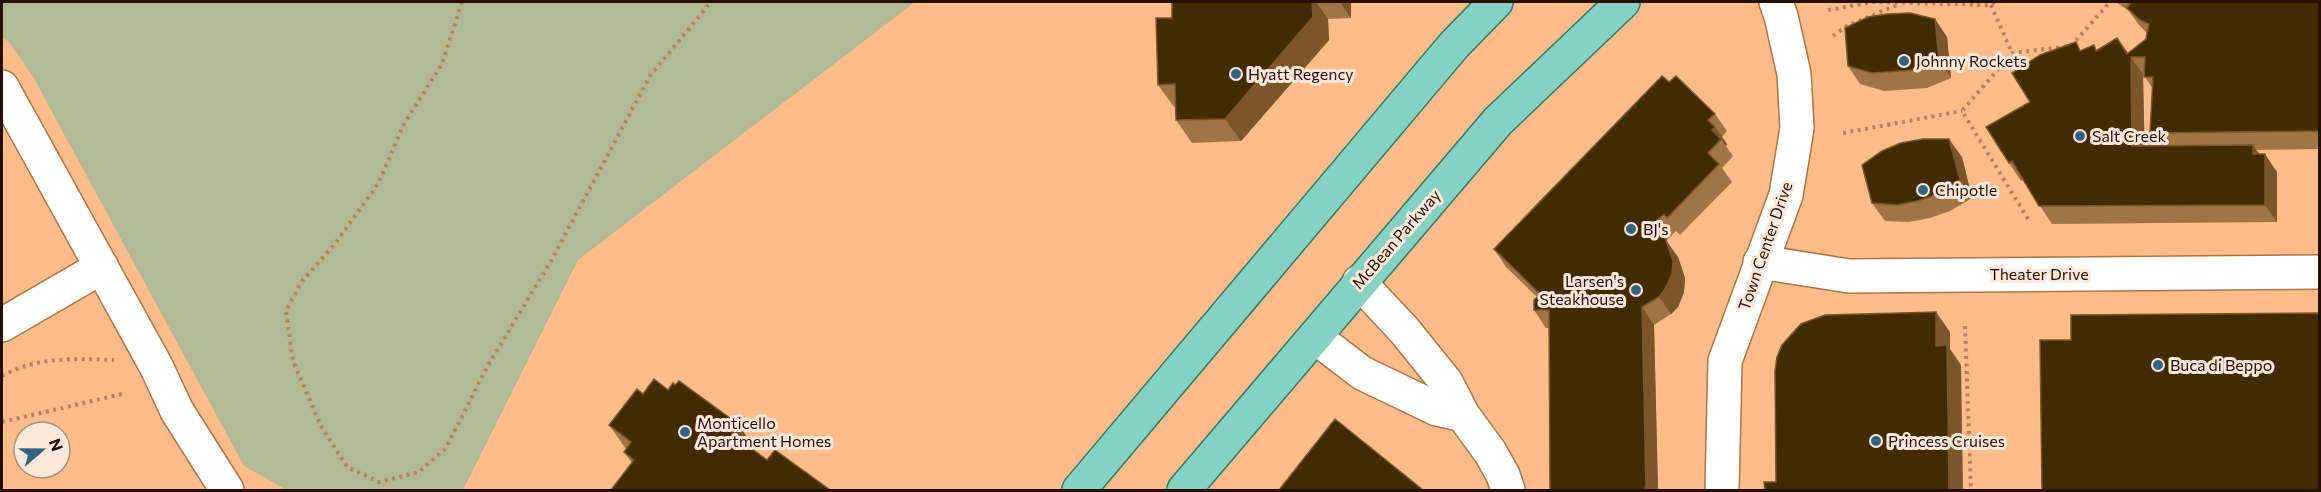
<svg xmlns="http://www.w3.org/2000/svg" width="2321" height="492" font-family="Commissioner,sans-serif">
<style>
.green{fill:#b2b997}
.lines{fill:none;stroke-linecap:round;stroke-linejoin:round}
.minor-casing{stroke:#b07343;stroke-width:36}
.major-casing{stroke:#2f7a65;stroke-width:36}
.path{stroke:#b6825c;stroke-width:4;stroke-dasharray:3 4.5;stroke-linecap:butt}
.minor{stroke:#fff;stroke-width:33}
.major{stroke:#85d1c4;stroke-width:33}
.wall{fill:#a07445;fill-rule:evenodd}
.shaded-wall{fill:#7a5629}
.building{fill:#422b00;stroke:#7a5629;stroke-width:1.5}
.poi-dot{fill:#326481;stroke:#fde8d9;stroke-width:2}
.labels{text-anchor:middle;stroke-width:6;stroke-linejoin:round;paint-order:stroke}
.poi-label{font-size:16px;fill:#270f00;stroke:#fde8d9;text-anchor:start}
.street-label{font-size:16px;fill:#270f00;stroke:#fde8d9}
</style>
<rect width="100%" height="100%" fill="#febc8a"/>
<path class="green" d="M2,2H915L578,260L463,490H287L244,466L32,75L9,42L2,37Z"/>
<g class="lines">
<defs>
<path id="minor" d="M2,87L156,366L177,411L227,490
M1760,262L1849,276L2320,272
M1359,282L1404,330L1446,382L1463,415L1490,452L1503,475L1508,490
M2,325L102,267
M1315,337L1362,373L1437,409L1463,415
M1722,490L1725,361L1786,195L1797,128L1794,74L1781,16L1776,2"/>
<path id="major" d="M1079,490L1454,45L1496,2
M1184,490L1498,121L1623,2"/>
</defs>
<use href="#minor" class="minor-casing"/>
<use href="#major" class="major-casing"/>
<path class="path" d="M462,2L442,64L404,124L378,184L334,245L302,281L286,311L293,361L321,426L347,467L379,482L419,472L446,448L487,367L551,261L650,76L711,2
M1991,5L2012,53
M1828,10L1873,2L1991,5L1994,2
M1833,36L1847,26L1897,5
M1843,133L1962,111
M2028,219L1962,111L2012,53L2071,46L2110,2
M1965,326L1971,490
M2,376C38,356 74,359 114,360
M2,422L122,394"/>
<use href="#minor" class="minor"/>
<use href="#major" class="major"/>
</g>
<path class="wall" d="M1172,2H1351V18L1328,19L1329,40L1241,141L1192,143L1176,120V107H1174L1158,85L1172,18Z
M2116,2H2319V149L2256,150L2260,154L2277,172V222L2052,224L2023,180L2021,181L2009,163L2030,102L2081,51L2097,50L2117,38L2128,53L2146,39L2147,33L2139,25L2129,11ZM2143,74L2153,89L2150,133L2160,146H2144Z
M1935,19L1947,37L1951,78L1927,88L1884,91L1860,84L1848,66Z
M1669,82L1715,114L1727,131L1722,137L1727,144L1726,146L1733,156L1722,168L1732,182L1680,235L1676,231L1666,241L1678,257L1685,278L1684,292L1678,307L1671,314L1654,325L1658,490H1550L1549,328H1546L1534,310L1537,297L1506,267L1494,249Z
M1962,157L1972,198L1950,211L1930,218L1909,222L1885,221L1872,203Z
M643,394L738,424L754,447L753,449L767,460L830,490L632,463L624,452L626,449L609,425Z"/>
<path class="shaded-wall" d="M1312,2H1316L1328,19L1329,40L1241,141L1225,119Z
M1340,2H1351V18Z
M1935,19L1947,37L1951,78L1939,60Z
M2117,38L2143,74L2145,164L2132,146Z
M1715,127L1727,144L1726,146L1721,139L1712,130Z
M1949,139L1962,157L1972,198L1960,180Z
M2253,145L2265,162V154L2277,172V222L2265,205L2253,154Z
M1666,240L1678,257L1685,278L1684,292L1678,307L1671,314L1659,297Z
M1642,307L1654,325L1658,490H1644Z
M1936,312L1950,332V349L1961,365L1963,490H1949L1936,346Z
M738,424L754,447L748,457L732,434Z"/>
<path class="building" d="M1172,2H1312L1313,17L1225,119L1176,120L1175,84L1158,85L1156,18H1172Z
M2127,2H2319V131L2150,133L2153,77H2144L2145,57H2131L2132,146L2253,145V154H2265V205L2039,206L2012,161L2009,163L1986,127L2030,102L2012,73L2040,55L2076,42L2080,51L2094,45L2096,51L2117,38L2127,54L2146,39L2149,24L2140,20L2127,8L2130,4Z
M1910,13L1935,19L1939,60L1914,70L1872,73L1848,66L1845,28L1868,17L1887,14Z
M1662,76L1669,82L1676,76L1715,114L1708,120L1715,127L1712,130L1721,139L1708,153L1719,164L1667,218L1664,214L1652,225L1666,240L1673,261L1672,274L1665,289L1659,297L1642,307L1646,486L1644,490H1550L1549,310H1534V300L1540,294L1494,249Z
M1923,139H1949L1960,180L1938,194L1917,201L1897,205L1872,203L1862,165L1882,151L1901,143Z
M1936,312V346L1947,345L1949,490H1765L1764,482H1776L1775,371L1777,357L1782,345L1801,324L1825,315Z
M2319,313V490H2042L2040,340H2071V315Z
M654,379L668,390L673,383L675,385L679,381L738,424L732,434L767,460L775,450L830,490H611L634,460L624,452L631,442L609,425L637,389L643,394Z
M1335,419L1423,490H1279Z"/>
<g class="poi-dot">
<circle cx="1904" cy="61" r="6"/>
<circle cx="1236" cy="74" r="6"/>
<circle cx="2080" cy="136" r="6"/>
<circle cx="1923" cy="190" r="6"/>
<circle cx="1631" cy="229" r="6"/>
<circle cx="1636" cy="290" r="6"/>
<circle cx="2158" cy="365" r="6"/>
<circle cx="685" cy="432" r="6"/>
<circle cx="1876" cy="441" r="6"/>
</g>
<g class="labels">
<g class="poi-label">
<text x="1916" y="67">Johnny Rockets</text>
<text x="1248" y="80">Hyatt Regency</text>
<text x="2092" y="142">Salt Creek</text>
<text x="1935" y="196">Chipotle</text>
<text x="1643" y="235">BJ's</text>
<text x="1624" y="287" text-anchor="end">Larsen's<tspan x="1624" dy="18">Steakhouse</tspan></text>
<text x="2170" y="371">Buca di Beppo</text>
<text x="697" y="429">Monticello<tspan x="697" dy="18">Apartment Homes</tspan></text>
<text x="1888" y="447">Princess Cruises</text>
</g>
<g class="street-label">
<text transform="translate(1396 239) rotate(-49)" y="6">McBean Parkway</text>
<text transform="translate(1765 246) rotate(-71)" y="6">Town Center Drive</text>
<text x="2039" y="280">Theater Drive</text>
</g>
</g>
<rect width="2321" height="492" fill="none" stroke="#270f00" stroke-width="6"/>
<g transform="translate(42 450) rotate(70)"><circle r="28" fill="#fde8d9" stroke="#a79182" stroke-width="1.5"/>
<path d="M0-4.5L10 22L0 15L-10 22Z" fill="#326481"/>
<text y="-9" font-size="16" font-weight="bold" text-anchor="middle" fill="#270f00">N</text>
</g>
</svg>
